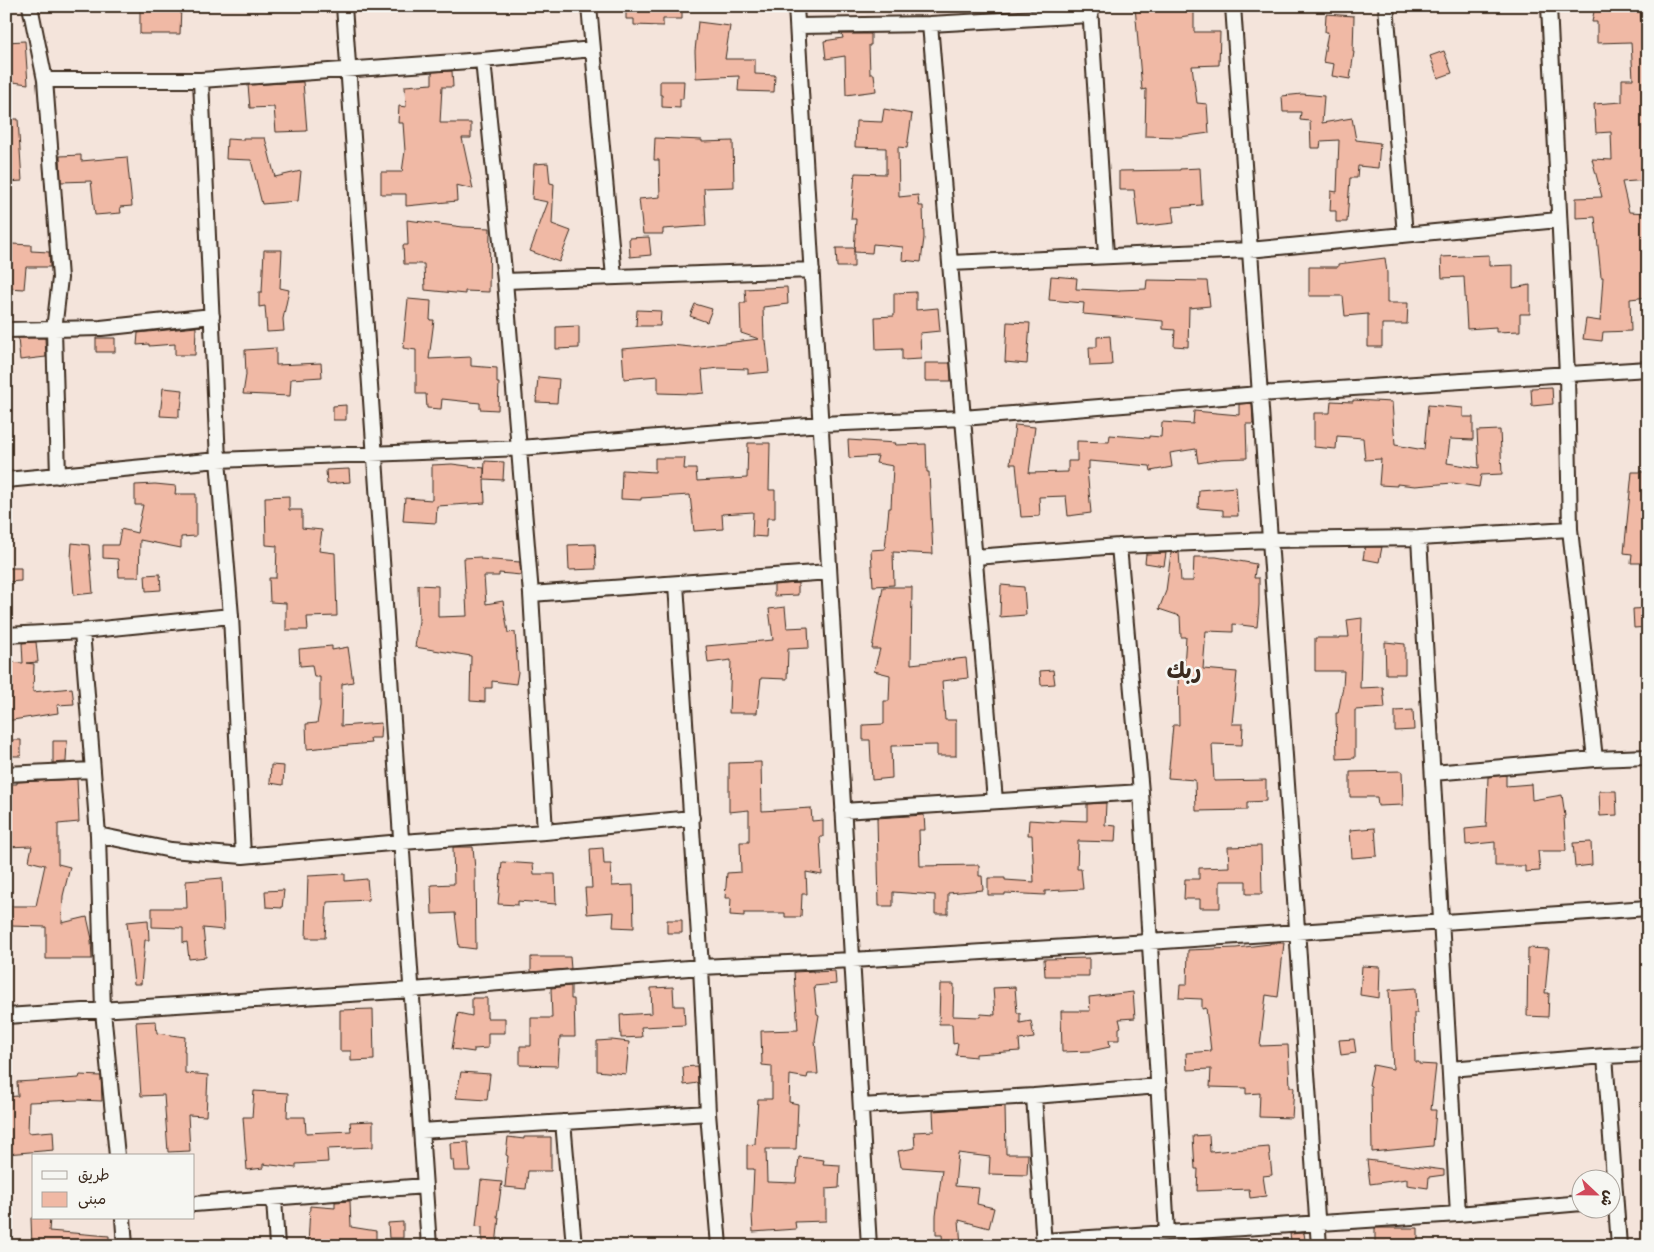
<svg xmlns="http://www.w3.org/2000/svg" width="1654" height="1252" font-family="Kalam,'Playpen Sans Arabic',sans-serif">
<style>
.building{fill:#f0b9a5;stroke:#3b2a1e}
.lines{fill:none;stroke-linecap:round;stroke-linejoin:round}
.street-casing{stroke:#3b2a1e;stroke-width:18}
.street{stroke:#f6f6f2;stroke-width:14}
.labels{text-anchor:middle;stroke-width:5;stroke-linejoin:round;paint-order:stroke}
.town-label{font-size:22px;font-weight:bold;fill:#3b2a1e;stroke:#f6f6f2}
</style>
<rect width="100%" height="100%" fill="#f4e4db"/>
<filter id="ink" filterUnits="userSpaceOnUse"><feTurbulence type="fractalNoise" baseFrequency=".02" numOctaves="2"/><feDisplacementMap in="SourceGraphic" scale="10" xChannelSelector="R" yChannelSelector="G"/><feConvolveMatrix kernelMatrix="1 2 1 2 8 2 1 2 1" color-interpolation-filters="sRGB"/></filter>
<g filter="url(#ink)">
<path class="building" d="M140,6H181L180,34H140Z
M626,6H682V19H663V26L634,25V19H626Z
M1135,6H1194V32H1220L1219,65L1192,66L1197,103L1207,104L1209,133L1180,137L1145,136L1146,89L1142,90Z
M1595,6H1640L1643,41H1648V180L1622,182L1629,212L1648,213V297L1630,299L1631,331L1603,332L1602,341L1583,339L1586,319L1600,321L1603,277H1601L1595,217L1576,218V198L1602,197L1592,159L1612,160L1611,132L1596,133L1594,104L1622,102V79H1633L1631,42L1597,43V22H1592Z
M1326,14L1354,16L1353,52H1354L1350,79L1332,76L1334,64L1323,62L1328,32H1325Z
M698,22L730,26L725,59H755V74L775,75L774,92L738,91L739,76L696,78L695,51Z
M842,34H871V45H869L870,74H874L876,91L846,95L845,56L826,59L824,41L843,38Z
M25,41L28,84L6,81V42Z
M1444,51L1452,73L1438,78L1430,56Z
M452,71L453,87H442L440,123H471V138H462L473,189L456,185L457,201L406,206V194H381V172H402L405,151L403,123H398L399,106L406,107L405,86L432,84V72Z
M660,81H684L683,99H680V108L662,107V95H660Z
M303,82L307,131L276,132L274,107L250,108L248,85Z
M1302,94L1324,96L1322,123L1352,118L1356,140L1380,143L1378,168L1358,166L1357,178H1350L1347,222H1336V211H1330L1331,191L1337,192L1339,140L1321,141L1320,148H1311L1310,121L1300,120L1301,112H1283L1282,96Z
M884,109L912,114L907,148L898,147L899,197L918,195L919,206H923L924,238L921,262L902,260L903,247L873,244L872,253L854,252L856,219H851L855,173L886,174V148L855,147L856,121L882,122Z
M6,119H18L22,181L6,182Z
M243,138H265L275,177L301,171L298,201L262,204L251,160L226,159L227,139L243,140Z
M655,138L702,140V142L733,141L734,187L704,188L706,226L663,229V234H643L639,199L660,197L659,160H654Z
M81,155V161L127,157L132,206L120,207L121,213L95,215L91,181L61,182L60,156Z
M548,163L550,183L554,184L552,224L571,231L559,262L530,251L548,202L532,199L534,164Z
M1200,168L1202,205L1172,207L1174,223L1138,227L1134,190H1119V171L1180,170V169Z
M407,220L463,227L490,228L489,292L465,291V294L425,290L424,264H404L403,245H408Z
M649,237L651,255L630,257L629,238Z
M12,244L31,245V251L49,252L50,267H26L24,289L7,288L10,264H6V245Z
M836,248H854V267H837Z
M264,250H282L280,288L289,290L283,319L284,331L267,332L265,306L259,307V292H262Z
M1489,255V266L1513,265V288L1530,285V314H1520V331L1496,332V327L1467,329L1464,277L1442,278L1441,257Z
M1385,258L1387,273V303H1408L1407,324H1382V347H1368V314L1345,316L1343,296H1309V267H1338V264Z
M1051,276L1077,278L1076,289L1119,291V290L1146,289L1147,280L1207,281L1210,306L1189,308L1188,347L1174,346L1175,330L1163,329V321L1083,314L1084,303L1049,300Z
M787,287L788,304L763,307L764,340H766L769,372L748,374V369L719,368L702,370L704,393L694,394L658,393V376L624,379L622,349L671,345L691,347L759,339L741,333L740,303H746L745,289Z
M916,292V310L938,308L940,331L920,333L921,359L902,360V349L876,350L875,317L894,316V293Z
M408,299L431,301L430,320H434L429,359L471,357V366L497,368V383H499L498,410L480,409V403L442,399L441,409L427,408L426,394H416V350L403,348Z
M695,304L712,309L707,322L690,316Z
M637,310L661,311L660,326H636Z
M1007,322L1030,323L1027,364L1005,362Z
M579,326V348L556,349V327Z
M196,327L195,355H175V344L149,346V344L137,345L138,333Z
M1110,336L1112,365L1090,366L1089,347H1097V337Z
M18,338H45L46,357L20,360Z
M96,338H115V352H96Z
M276,348V365L321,363L322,377L291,379L290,396L243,394L246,375L245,350Z
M925,363H950L951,381H925Z
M538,377L559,379L557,403L536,402Z
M1552,387L1553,404L1532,406L1531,388Z
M163,388L183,390L181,409L179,408V417L160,416Z
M1353,400L1392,402L1395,445L1424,450L1428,405L1463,408V417H1473V440L1450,439L1447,463L1479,468L1477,431L1500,430L1502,474L1481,475L1479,487L1453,483L1415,486L1397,484V486L1379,485L1381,459L1365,460L1363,438L1337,436L1336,449L1314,447V413H1330L1331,401L1353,402Z
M1252,403L1253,424H1246L1247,458L1221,459L1198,463L1196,449L1170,453L1172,467L1151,471L1150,466L1089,461V469H1087L1091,513L1068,516L1066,496L1039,497L1040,516L1021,517L1016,464H1010L1015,425L1035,427L1029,473L1068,472V461H1077V441L1109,442L1110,435L1149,438V436L1161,437L1162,422L1193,424L1194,411L1239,415V404Z
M346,405V420H333V406Z
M848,440L896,443L895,445L926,444L927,472H929L933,554L893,552L894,585L873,586L871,550L885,549L889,508H891L893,466L876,463L878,456L849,458Z
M748,443H770L769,490H775V518H767L766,537L752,536L753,512L722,514L723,529L694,531L690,495L641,498V500L621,499L622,470L655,472V458H685L684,469H696L697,481L747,478Z
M485,461L504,462L503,480L484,479L485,503L437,506L436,523L403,521L405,498L432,500V465L452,464L484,468V478Z
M349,469L350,482L327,484L326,470Z
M1632,472H1648L1645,563H1631L1632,554L1624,553Z
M155,484L176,486L175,494H196V536L181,537V548L140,540L139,577H119L118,559L103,558V545H118L121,529L137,533L143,505H135V485Z
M1236,487L1238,516H1223V510L1198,508L1199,490Z
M289,496V510H302V528L322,530L319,551L335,553L337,616L307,617L308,630H286V603L270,602L269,578H276L277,546L266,545L265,497Z
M72,543L89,545L93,593L74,595L71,558Z
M595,544L596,569L569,570L568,545Z
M1365,547H1382L1379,562L1363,559Z
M1179,552L1181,581H1193L1194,557H1216L1256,564L1254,578H1259V605L1257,627L1233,624V632L1206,631L1203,669L1237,672L1232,724H1243L1242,745L1212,744L1214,781L1266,780V801L1247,802V810L1196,811L1195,780L1168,778L1173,725H1179L1178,667H1184L1186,637H1181L1180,616L1159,609L1166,591L1171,553Z
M1166,553L1164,566L1145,563L1146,554Z
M480,557V559L520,562L521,575L499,573V576H484L486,604L503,601L508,633L515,632L518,672L516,684L492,681V688H485V702L470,701L471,656L415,647L419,621L418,585L438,586V617L467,616L464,558Z
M6,568H21V581L6,582Z
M160,574L161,590L146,591L145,575Z
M798,583V595L774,596V585Z
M1001,585L1024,587L1026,615L1000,617Z
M883,587H912L911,664L966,658L968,678L942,681L945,720H956V756H937V745L891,746L892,778L872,780L870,740H863V725L884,724V701H889L890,675L874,671L880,649H872Z
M785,607L787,628L808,627L809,648L788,649L787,679L761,678L757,713H729L731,660L708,663L706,646L773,640L769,609Z
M1648,608V627L1634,628L1633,609Z
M1362,618L1360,688L1383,687L1385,708L1355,710V758L1337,759L1336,713H1338L1343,687L1344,671H1315V638H1340V637H1349L1347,620Z
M36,642L38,662L26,663L34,664L33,692L72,688L74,704L57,705L58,713L6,721V662L23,663L22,643Z
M1385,642L1405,644V674H1386Z
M332,646V650L348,647L353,682L342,684L341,726L381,723L380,738H370L371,743L307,749L306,724L317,723L320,706V677H314L312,665L300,666L299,649Z
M1053,670L1055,684L1041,685L1040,671Z
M1413,710L1414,730L1395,731V711Z
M6,740H21V756H6Z
M53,741H67L66,762L53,763Z
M761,762L762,811L811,808L812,821L823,820V837H820L822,875L806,872L807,894H802L801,917H785V913H744V916L730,915L731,898H725L727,873L741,872L740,842H749V810L729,812V763Z
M271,765L284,766L283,785L270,783Z
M1402,771L1403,805L1378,806L1377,797H1350V772Z
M1506,775V786L1531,784L1532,800L1562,795L1565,816H1564L1566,851H1538L1540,871L1525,872V866H1495V842L1466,845L1465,829L1486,827L1488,777Z
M77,779L79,822L58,824V864L70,867L63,896L62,923L87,917L92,939L91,940L92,959H46V927L10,926V906H36L45,865L29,861L32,846L6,847V784H17V782Z
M1599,791H1616L1617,815L1600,816Z
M1106,803L1105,825L1116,826L1115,842L1078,841L1077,869H1081L1083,889L1045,891V895L1005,893V895H988V878H1005V880L1034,882L1032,835H1028L1029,820L1059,822V820L1087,821V804Z
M924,815L925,830H919L920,866L979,865V876H982L983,890L948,893V914H935V895L893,892V906H879L877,818Z
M1375,828L1377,856L1352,858L1350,830Z
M1591,842L1592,865L1575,867L1573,843Z
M1261,846L1262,894H1246V881H1220V908H1200V899H1184L1185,879H1199V868L1229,867L1228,847Z
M453,847H473L475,869L476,949L459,947L455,913L432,914L431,885L454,884Z
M603,848L604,864H611L612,886L633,885L634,928L613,927L614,912L587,914L585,888H592L590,849Z
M502,862L533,864L534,874H555L556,904L518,901V905L498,904Z
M345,874V881L367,879L369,900L327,902L325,938H306L308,876Z
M222,878L224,930L203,928L206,957L189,959L187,942L183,943V928L152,927V908H187L186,881Z
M284,890L282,908L266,907L265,891Z
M148,920L149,940H145L141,984H134L127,922Z
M667,920H682V933H667Z
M1270,943H1284L1278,997L1266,995L1260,1046L1288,1045L1290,1087H1294L1292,1118L1259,1117L1260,1093L1246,1094V1088L1210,1087L1211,1069L1187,1070L1186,1053L1211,1051L1206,1008L1202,1009V999L1179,998L1180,985H1187L1188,950L1236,948L1270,944Z
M1528,948L1549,949L1545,993H1549L1548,1017L1527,1016Z
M531,957H570L571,969L531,972Z
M1089,958V976H1045L1044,959Z
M1362,966L1380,967L1379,998L1360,995Z
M813,971V972L835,971L836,984L814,986L817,1014L819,1015L815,1040L818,1074H808L807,1078L790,1075L789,1102L798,1104L796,1149H766L767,1182L796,1183L799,1157L824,1160L823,1164L840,1165L839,1188L826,1189V1221L795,1222L796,1229L753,1232L752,1214L754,1169H747V1145L755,1144L758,1099H772V1066L762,1065L761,1031L798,1030L794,972Z
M940,984H954L953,1016L980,1017L981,1014L995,1015L993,988L1015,987L1017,1013H1020V1023L1031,1021L1034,1038L1019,1040L1020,1051L976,1054V1057L956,1055L958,1043L953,1044L952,1024H939Z
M571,986V999H574L575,1037H560L558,1066L520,1065V1046H531V1018H552L551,988Z
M673,987L674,1006H684L685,1025L641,1027L642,1037L621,1038L620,1015L652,1013L651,988Z
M1416,988L1417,1013H1414L1415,1062H1419V1064L1436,1065L1431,1110H1436L1433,1146L1372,1152L1371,1086L1369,1085L1373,1065L1393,1069L1389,990Z
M1133,992L1135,1018L1119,1019L1121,1027L1119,1028V1040H1109L1110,1047L1091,1051L1062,1052L1061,1011H1090L1089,997Z
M472,998H487V1018H505V1033H488V1048L474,1049V1052L452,1049L458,1013L472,1016Z
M373,1009L374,1060L351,1061V1051H340V1010Z
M156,1021L157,1033L185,1037L184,1051H185V1073L208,1075L206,1116L188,1115L190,1151L168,1152L164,1095L141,1096L136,1022Z
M1354,1039L1356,1053L1341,1055L1339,1040Z
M612,1040L629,1042L626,1074L597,1071V1041Z
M697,1066L698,1083L684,1085L683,1067Z
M461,1072L490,1074L487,1100L456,1098Z
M80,1075L101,1076L102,1101L79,1100L29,1102L28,1133L53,1131L54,1150L6,1154V1097L18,1096L17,1082L79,1078Z
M254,1091L288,1093L287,1117H305L306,1133L351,1131L350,1122L373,1121V1147L327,1149L328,1162L296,1164V1168L263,1164V1168L247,1170L243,1117H252Z
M1005,1106L1006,1154H1028L1027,1175L989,1174L990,1157L958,1153L955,1186L979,1188L977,1204L994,1208L989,1228L959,1220L961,1246H943L942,1235H936V1216L942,1170L901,1167L898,1151L915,1148L914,1132L934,1131L933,1111Z
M1209,1135L1210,1152L1269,1147L1272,1175L1263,1176L1266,1196L1250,1198L1249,1189L1197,1191L1198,1169H1195L1193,1136Z
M508,1137L524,1139V1137H551V1171H528L526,1189L505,1187L508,1156L506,1155Z
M468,1142L470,1171H454L453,1160H451L450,1143Z
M1367,1160L1444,1170V1175L1429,1177L1428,1188L1407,1185V1179L1370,1184Z
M481,1180L502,1182L497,1217H499L496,1246H482V1227L476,1226Z
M350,1201L351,1227L376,1231V1246H308L310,1206L335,1208V1202Z
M31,1218H50L49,1231L109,1236V1246H32Z
M403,1222V1238H389L388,1223Z
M1375,1228H1418V1246H1386V1242H1375Z
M1304,1233L1306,1246H1292L1290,1234Z"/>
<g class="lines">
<defs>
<path id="street" d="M30,6L45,80L60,278L54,330L58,476
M344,6L429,1246
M589,6L614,277
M796,6L869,1246
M1233,6L1319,1246
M1386,6L1405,235
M1549,6L1567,375L1570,529L1595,759
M1090,7L1106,255
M930,24L995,801
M798,26L930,24L1090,15
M483,60L505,281L531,594L545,832
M45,80H201L483,60L592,49
M201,80L218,460L231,616L243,856
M950,263L1249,250L1558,220
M505,281L812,270
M6,330L101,328L212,316
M6,480L218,460L520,448L821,424L963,418L1259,394L1648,369
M1419,538L1458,1214
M1119,546L1141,792L1167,1233
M975,557L1119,546L1270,540L1419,538L1570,529
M676,584L701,967L708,1113L719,1246
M531,594L829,572
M82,631L98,835L103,1011L117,1156
M6,635L82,631L231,616
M1433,773L1595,759L1648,757
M6,774L93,770
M843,811L1141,792
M98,835L171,850L243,856L402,842L545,832L692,818
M6,1016L412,990L701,967L852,960L1149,942L1648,908
M1605,1056L1619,1246
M1450,1069L1605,1056L1648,1054
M1034,1096L1044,1246
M861,1106L1034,1096L1159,1086
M563,1122L574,1246
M421,1131L708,1113
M274,1199L277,1246
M194,1204L425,1186
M123,1218L125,1246
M1044,1241L1458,1214L1582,1203"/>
</defs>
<use href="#street" class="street-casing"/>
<use href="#street" class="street"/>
</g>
</g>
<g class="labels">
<g class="town-label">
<text x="1184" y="678">ربك</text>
</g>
</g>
<rect width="1654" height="1252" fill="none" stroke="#f6f6f2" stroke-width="25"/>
<rect x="12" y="12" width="1629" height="1227" fill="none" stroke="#3b2a1e" stroke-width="2" filter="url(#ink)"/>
<rect x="32" y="1154" width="162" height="65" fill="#f6f6f2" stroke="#aba49d"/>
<rect x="42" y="1171" width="25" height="8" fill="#f6f6f2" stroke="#aba49d"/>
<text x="78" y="1180" font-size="15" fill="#3b2a1e">طريق</text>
<rect x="42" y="1192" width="25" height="15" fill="#f0b9a5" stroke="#aba49d"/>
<text x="78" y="1204" font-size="15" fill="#3b2a1e">مبنى</text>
<g transform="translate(1596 1194) rotate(112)"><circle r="24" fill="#f6f6f2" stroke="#aba49d"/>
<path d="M0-4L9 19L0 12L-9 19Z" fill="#d1495b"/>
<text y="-8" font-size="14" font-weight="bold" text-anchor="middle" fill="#3b2a1e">ش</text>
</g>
</svg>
